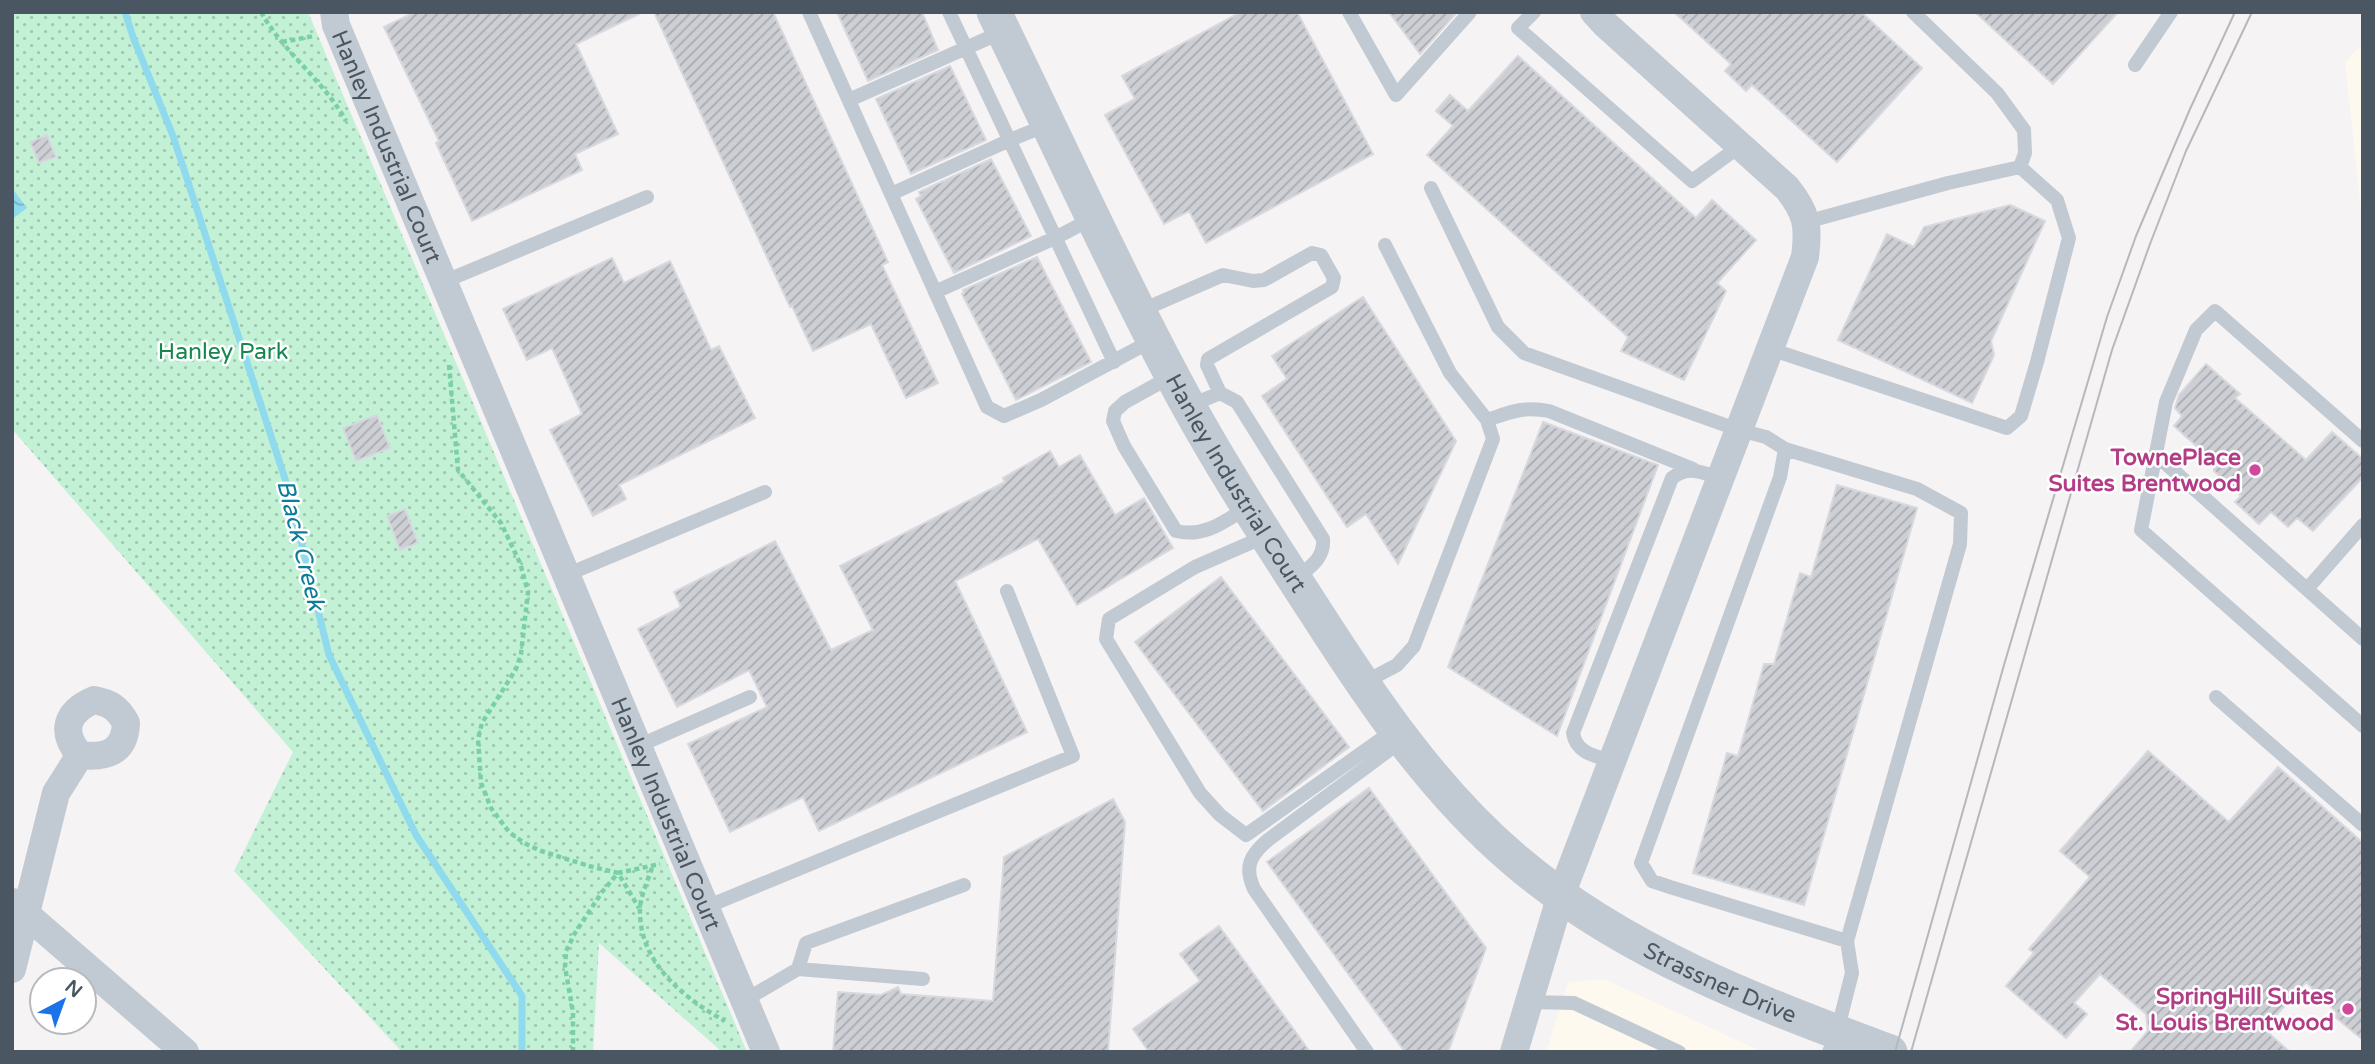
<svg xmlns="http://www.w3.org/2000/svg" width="2375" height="1064" font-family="'Varela Round',sans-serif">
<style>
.commercial{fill:#fdf9ef}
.park{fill:url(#park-dots)}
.water{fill:url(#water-waves)}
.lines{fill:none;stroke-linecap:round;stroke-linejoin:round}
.stream{stroke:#90daee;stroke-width:7}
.building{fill:url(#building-hatch);stroke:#d7d9de;stroke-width:2}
.path{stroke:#7ad0a6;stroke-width:4.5;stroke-dasharray:5 3.5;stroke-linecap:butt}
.service{stroke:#c1cad2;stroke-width:14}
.minor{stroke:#c1cad2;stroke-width:28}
.tertiary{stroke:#c1cad2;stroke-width:35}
.tram{stroke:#b5b8bd;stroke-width:2}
.hotel-dot{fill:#d1479c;stroke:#fff;stroke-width:2.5}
.labels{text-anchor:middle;stroke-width:5;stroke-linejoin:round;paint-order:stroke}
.street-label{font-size:23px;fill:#4a5661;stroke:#fff}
.park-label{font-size:23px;fill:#17864f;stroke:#fff}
.hotel-label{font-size:23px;font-weight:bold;fill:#b23c85;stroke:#fff;text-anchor:end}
.water-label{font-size:24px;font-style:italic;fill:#0c7c9b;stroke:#fff}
</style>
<defs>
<pattern id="park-dots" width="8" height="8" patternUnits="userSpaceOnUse" patternTransform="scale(1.75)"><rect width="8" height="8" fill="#c3f1d5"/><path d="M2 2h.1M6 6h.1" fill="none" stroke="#a0c6b0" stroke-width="1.8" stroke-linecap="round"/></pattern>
<pattern id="water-waves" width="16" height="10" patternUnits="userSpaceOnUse" patternTransform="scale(1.75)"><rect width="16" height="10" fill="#90daee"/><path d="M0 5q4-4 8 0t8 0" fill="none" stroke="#78b4c4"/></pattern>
<pattern id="building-hatch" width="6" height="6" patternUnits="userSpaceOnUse" patternTransform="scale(1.75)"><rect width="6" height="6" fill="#cdcfd5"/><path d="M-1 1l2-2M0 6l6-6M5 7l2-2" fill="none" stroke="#a8abb0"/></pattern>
</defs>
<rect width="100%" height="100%" fill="#f5f3f3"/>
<path class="commercial" d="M2363,43V228L2345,62Z
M1604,979L1763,1052H1546L1568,982Z"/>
<path class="park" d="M12,12H308L747,1052H722L599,943L593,1052H402L234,871L293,752L12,429Z"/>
<path class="water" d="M12,188L27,208L12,219Z"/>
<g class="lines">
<path class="stream" d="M125,12L133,37L173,136L288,488L329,655L416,835L522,996V1052"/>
</g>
<path class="building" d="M415,12H643L576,44L618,134L575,154L582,170L472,221L436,143L439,141L384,27Z
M654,12H773L888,262L882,265L938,383L906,398L871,324L813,351L792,306L790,307Z
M837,12H922L938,50L868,81Z
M1241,12H1297L1373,154L1206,243L1189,211L1164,224L1105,115L1135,99L1122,76Z
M1389,12H1457L1420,54Z
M1674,12H1861L1922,68L1837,162L1752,85L1746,91L1725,71L1731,64Z
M1975,12H2118L2053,84Z
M1518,56L1696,218L1712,200L1756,240L1717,283L1726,291L1684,380L1621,351L1628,337L1427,155L1453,126L1436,111L1450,95L1468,111Z
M950,66L986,140L911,174L876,99Z
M47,135L56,157L39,163L30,142Z
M991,159L1031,236L954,273L916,199L921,196L919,192Z
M2010,205L2045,221L1991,341L1994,355L1972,403L1838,340L1887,234L1914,247L1924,227Z
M1037,257L1091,362L1016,400L962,294L964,293L963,290Z
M612,258L624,283L670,261L711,350L719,346L755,418L619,485L626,499L593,516L550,430L582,414L552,348L527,360L503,309Z
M1363,297L1456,441L1398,564L1366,514L1347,527L1262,396L1287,379L1272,356Z
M2206,364L2240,394L2235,398L2306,460L2332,432L2363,459V477L2313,531L2297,518L2288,527L2271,512L2259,524L2235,502L2241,496L2214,471V462L2174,426L2182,416L2175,408L2179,395Z
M377,415L390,448L356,461L343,428Z
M1543,422L1658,465L1557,736L1448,667Z
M1050,451L1059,467L1080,455L1115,515L1144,498L1173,548L1077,605L1038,539L955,581L1027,732L819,831L803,797L730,832L688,744L767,707L749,670L677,707L638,629L681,607L674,592L775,541L831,650L873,630L840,566L1005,482L1003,478Z
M1837,485L1917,508L1804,905L1693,873L1727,753L1738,756L1764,664H1774L1800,573L1811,577Z
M405,509L418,543L400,550L387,516Z
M1221,577L1349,747L1263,811L1135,642Z
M2148,751L2229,822L2278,767L2363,843V1040L2335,1017L2337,1013L2306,982L2264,1029L2290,1052H2130L2148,1031L2146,1014L2100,974L2074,1003L2087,1014L2066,1038L2006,986L2034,953L2029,949L2090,877L2060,851Z
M1369,788L1486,948L1448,1052H1405L1267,862Z
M1113,799L1125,822L1108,1052H833L838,992L881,995L898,987L901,994L993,1001L1004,857Z
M1219,926L1310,1052H1149L1133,1029L1200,981L1180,954Z"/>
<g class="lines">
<path class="path" d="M261,12C284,53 324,81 346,121
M282,42L314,36
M449,365L458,470L501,523L520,563L528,592L521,654L516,669L482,723L478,739L481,783L491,808L509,832L524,843L541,851L589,866L618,873L639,908
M652,868C648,880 640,897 640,910C639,962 683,998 725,1021
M573,1052V1012L565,967L566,951L575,933L602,892L618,873L660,864"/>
<path class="service" d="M809,12L987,407L1004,416L1041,400L1153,340
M949,12L1114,362
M1349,12L1396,95L1470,12
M1534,12L1518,28L1692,181L1740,146
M2135,65L2171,12
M849,100L1002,32
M1431,188L1498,327L1524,353L1739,430L1766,437L1785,449L1780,477L1641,863L1652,881L1670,887L1847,941L1852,973L1837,1032L1829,1052
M891,194L1010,140L1047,125
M1806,222L1948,183L2020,167L2025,153L2024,130L1997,93L1913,12
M443,282L647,197
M935,292L1057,237L1093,218
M1140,311L1223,275L1253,281L1264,280L1312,253L1321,255L1334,278L1332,287L1208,359L1207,365L1220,393
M1770,349L2007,428L2021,416L2037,362L2069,238L2057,200L2020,167
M1172,376L1125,402L1115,411L1113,421L1124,446L1176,531C1205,538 1225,521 1248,507
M1189,406L1220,393L1237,402L1323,539C1325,559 1308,568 1295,580
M1487,420C1511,412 1523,406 1549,411L1693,469
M2363,441L2215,311L2196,330L2166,402L2141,530L2363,726
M1785,449L1917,489L1961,513L1960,544L1847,941
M2155,454L2363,639
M1266,536L1195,567L1109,619L1106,639L1200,793L1220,815L1246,835L1394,730
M566,575L765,492
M2308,588L2363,525
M1363,683L1397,665L1414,646L1493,439L1487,420L1450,373L1385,245
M2216,697L2363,825
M638,746L750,697
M1612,761C1595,756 1576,753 1573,733L1672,478C1688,465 1702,472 1720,478
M706,907L1073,756L1007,591
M798,969L923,979
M745,1000L798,969L806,943L964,885
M1529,1002L1574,1003L1679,1052
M1367,1052L1254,889C1244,867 1250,855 1268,840L1404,739"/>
<g class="minor">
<path id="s1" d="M334,12L336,25L766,1052"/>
<path d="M94,700C110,703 118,708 126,723C125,753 105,758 80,755C60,732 66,712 94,700Z"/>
<path d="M12,902L185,1052"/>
<path d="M12,969L56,793L80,755"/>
<path d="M1514,1052L1561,895L1805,257C1809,226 1807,213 1787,188L1605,24L1594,12"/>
</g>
<path class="tertiary" id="s2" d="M994,12C1052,130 1106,250 1167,366C1211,451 1263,531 1315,611C1372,700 1434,792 1516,861C1624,953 1759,1003 1890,1052"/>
<path class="tram" d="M1895,1052L2004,665L2107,317L2136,236L2190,109L2235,12
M1911,1052L2112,350L2150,244L2186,151L2252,12"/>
</g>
<g class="hotel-dot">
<circle cx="2255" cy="470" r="7"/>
<circle cx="2348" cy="1009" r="7"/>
</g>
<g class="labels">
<g class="street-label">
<text dy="8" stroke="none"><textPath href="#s1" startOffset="145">Hanley Industrial Court</textPath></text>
<text dy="8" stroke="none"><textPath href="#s2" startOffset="530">Hanley Industrial Court</textPath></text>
<text dy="8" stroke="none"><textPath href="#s1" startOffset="868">Hanley Industrial Court</textPath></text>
<text dy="8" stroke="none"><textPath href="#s2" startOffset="1241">Strassner Drive</textPath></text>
</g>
<g class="park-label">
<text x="223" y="359">Hanley Park</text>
</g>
<g class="hotel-label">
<text x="2241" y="465">TownePlace<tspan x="2241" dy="26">Suites Brentwood</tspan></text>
<text x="2334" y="1004">SpringHill Suites<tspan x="2334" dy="26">St. Louis Brentwood</tspan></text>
</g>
<g class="water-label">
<text transform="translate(301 545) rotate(76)" y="8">Black Creek</text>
</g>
</g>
<rect width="2375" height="1064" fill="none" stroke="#4a5661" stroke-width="28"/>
<g transform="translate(63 1001) rotate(41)"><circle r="33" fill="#ffffff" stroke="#b7bbc0" stroke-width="2"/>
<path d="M0-5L12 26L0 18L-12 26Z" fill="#1a73e8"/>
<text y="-10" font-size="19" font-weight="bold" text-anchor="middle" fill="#4a5661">N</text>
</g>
</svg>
